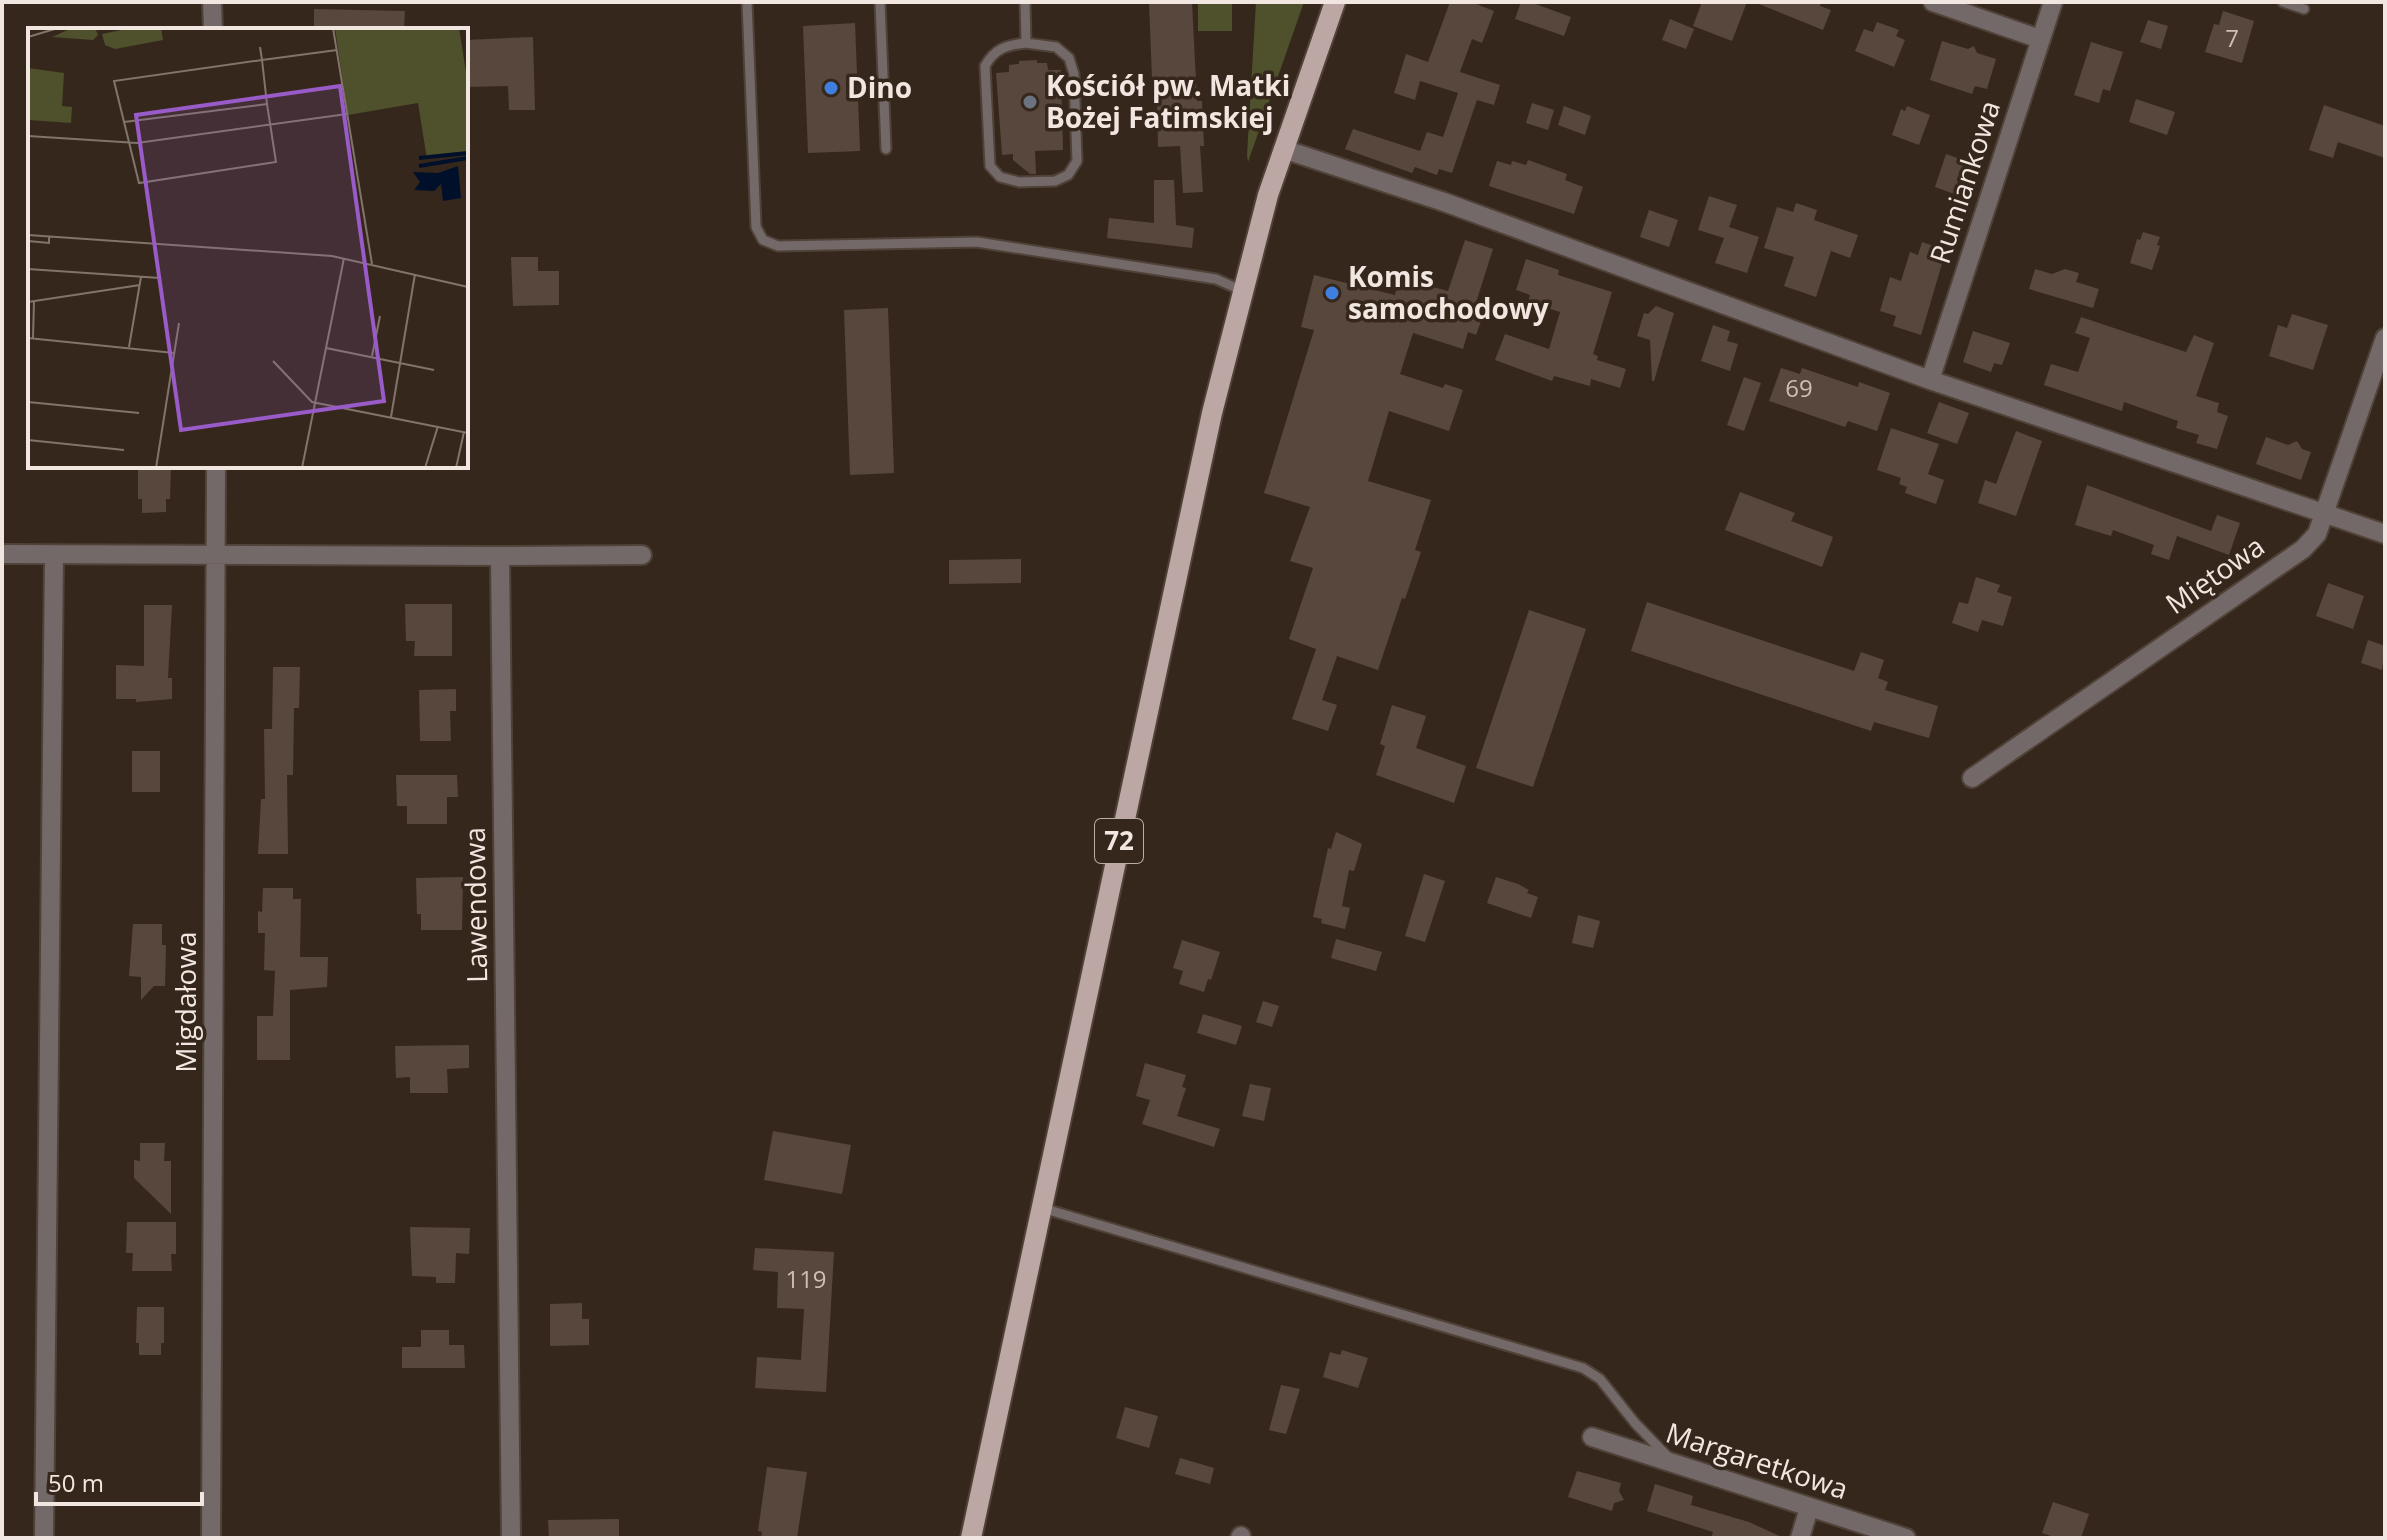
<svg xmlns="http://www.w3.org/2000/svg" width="2387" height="1540" font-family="'Open Sans',sans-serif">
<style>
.green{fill:#4f502c}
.building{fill:#58473c}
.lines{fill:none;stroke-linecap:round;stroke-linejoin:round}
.lane-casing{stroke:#504238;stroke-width:13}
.street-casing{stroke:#504238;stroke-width:22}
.primary-casing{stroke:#504238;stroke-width:24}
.lane{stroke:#736968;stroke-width:9}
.street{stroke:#736968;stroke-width:18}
.primary{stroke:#bca7a5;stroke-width:20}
.shop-dot{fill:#3f7fe0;stroke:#36271d;stroke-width:3}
.worship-dot{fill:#6b7280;stroke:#36271d;stroke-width:3}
.labels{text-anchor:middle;stroke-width:7;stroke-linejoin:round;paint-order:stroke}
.number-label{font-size:24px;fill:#cbbfb7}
.shield{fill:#36271d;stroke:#b9ada6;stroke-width:2}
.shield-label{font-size:26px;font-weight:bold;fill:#f1e7e0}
.poi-label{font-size:28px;font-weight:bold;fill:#f1e7e0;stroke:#36271d;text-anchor:start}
.street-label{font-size:28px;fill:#f1e7e0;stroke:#36271d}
.inset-river{fill:none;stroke:#00102b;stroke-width:4}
.inset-road{fill:none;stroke:#81746b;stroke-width:2}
.view{fill:#985bc7;fill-opacity:0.15;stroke:#985bc7;stroke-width:4}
.inset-edge{fill:none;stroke:#f1e7e0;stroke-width:4}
</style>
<rect width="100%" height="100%" fill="#36271d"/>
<path class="green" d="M1198,2H1232V31H1198Z
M1256,2H1304L1248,162L1247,155Z"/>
<path class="building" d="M1149,2H1192L1197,101H1202L1204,146H1200L1203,192L1183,193L1180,146L1158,147L1157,104H1153Z
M1450,2H1471L1494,11L1482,43L1472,39L1460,72L1500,85L1494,105L1477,100L1452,173L1439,169L1437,175L1415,167L1412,173L1345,149L1353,129L1420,151L1427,132L1443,137L1458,93L1420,81L1415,100L1394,93L1406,54L1428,62Z
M1521,2H1530L1571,17L1564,36L1515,19Z
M1702,2H1747L1732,41L1693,26Z
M1754,2H1821L1820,6L1831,10L1823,30Z
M314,9L405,11L404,30H314Z
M2223,11L2254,21L2242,63L2205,52L2214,24L2219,25Z
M1670,19L1694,29L1686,49L1662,40Z
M2148,20L2168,26L2161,49L2140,42Z
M1877,22L1899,30L1896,36L1905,40L1894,67L1855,51L1864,29L1873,32Z
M855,23L860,151L808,153L803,26Z
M533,37L535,110H509L508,86L466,87V40Z
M1942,41L1968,49L1974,46L1977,53L1996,59L1987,89L1975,86L1972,94L1930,80Z
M2091,42L2123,52L2110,91L2103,89L2099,103L2074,95Z
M1037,60V63H1047L1048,70H1061L1063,150L1035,151L1036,174H1030L1013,160V154L1002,155L996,73L1009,72V65L1019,64V61Z
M2136,99L2175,112L2167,135L2129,122Z
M1532,103L1554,110L1548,130L1526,123Z
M2324,105L2385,126V158L2338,142L2333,158L2309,150Z
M1564,106L1591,116L1585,135L1558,125Z
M1907,106L1930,115L1919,145L1892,135L1901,109L1905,111Z
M1946,154L1971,163L1960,196L1935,187Z
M1528,160L1567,174L1565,180L1583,187L1574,214L1489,186L1497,161L1511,165L1512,161L1526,165Z
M1154,180H1174L1176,225L1194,228L1192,248L1107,238L1109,218L1154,223Z
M1709,196L1737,205L1729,227L1759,237L1747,273L1715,263L1724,238L1698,230Z
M1796,203L1817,210L1814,220L1858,235L1850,258L1831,251L1816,297L1784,286L1794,257L1764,248L1777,207L1793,212Z
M1649,210L1678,220L1669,247L1640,237Z
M2143,232L2160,237L2157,245L2160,246L2152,270L2130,263L2137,239L2140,240Z
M1465,240L1493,249L1473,312L1483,316L1476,335L1468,332L1463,349L1413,333L1400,374L1443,388L1445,384L1463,390L1449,431L1389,411L1368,481L1431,500L1415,550L1421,552L1405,599L1402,598L1378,670L1337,656L1322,700L1337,705L1328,731L1292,719L1316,649L1289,639L1313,568L1290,561L1310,507L1264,493L1314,330L1301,327L1314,275L1395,295L1399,278L1448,291Z
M1922,242L1946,250L1921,335L1893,326L1896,316L1880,311L1890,277L1901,281L1910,252L1918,255Z
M511,257H538V271H559V305L513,306Z
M1526,259L1559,270L1558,275L1612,292L1593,354L1598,356L1597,360L1626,369L1620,388L1591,379L1590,386L1554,376L1552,381L1495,360L1505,334L1549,349L1560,312L1528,302L1530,295L1516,290Z
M2035,269L2052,274L2065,269L2079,273L2076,282L2099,289L2093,308L2029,289Z
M1656,306L1674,313L1654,381H1652L1650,340L1637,336L1644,313L1648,314Z
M888,308L894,473L850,475L844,310Z
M2292,314L2328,325L2313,370L2269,356L2278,325L2287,328Z
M2081,317L2186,352L2194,335L2214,343L2196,396L2219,403L2217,412L2228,416L2217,449L2196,443L2199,435L2176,428L2178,421L2124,402L2122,411L2044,385L2051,364L2078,372L2090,338L2075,333Z
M1713,325L1730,331L1727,341L1738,344L1730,371L1701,361Z
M1973,331L2010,343L2002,365L1994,363L1991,372L1963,362Z
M1781,368L1800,374L1802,368L1858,387L1859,382L1890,393L1877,431L1848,421L1845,427L1769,401Z
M1744,377L1761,383L1744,431L1727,425Z
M1939,402L1969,413L1957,444L1927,433Z
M1891,428L1939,444L1928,474L1944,480L1936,504L1905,493L1907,487L1899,484L1901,478L1877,470Z
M2016,431L2042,441L2016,516L1978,503L1985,480L1996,484Z
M2266,437L2288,445L2297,441L2302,449L2311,452L2301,480L2256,464Z
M138,466L171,467L170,499H166V512L142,513V499H138Z
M2087,485L2211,531L2217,515L2240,523L2229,555L2177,536L2169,560L2151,554L2154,545L2113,530L2111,536L2075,525Z
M1740,492L1795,513L1791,521L1833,537L1822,567L1725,530Z
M1021,559V583L949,584V560Z
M1976,577L2000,585L1997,592L2012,597L2003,626L1982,620L1978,632L1952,623L1959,602L1968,604Z
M2328,583L2364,596L2353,629L2316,616Z
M1647,602L1854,671L1861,652L1884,660L1878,678L1888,682L1885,690L1938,706L1929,738L1874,722L1871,731L1631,651Z
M405,604H452V656H414L415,641H406Z
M144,605H172L168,678H172V699L136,702V699H116V665L144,666Z
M1529,610L1586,629L1533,787L1476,768Z
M2368,640L2385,646L2382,670L2361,663Z
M273,667H300L299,708H294L293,775H287L288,854H258L261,799H265L264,729H272Z
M456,689V711H450L451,741H420L419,690Z
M1392,705L1426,716L1416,748L1466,766L1454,803L1376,775L1385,746L1380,744Z
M132,751H160V792H132Z
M396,775H457L458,797H447V824H407V806H397Z
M1336,832L1362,844L1354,871L1349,870L1342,906L1350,908L1345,929L1321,923L1322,919L1313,917L1328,848L1331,849Z
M1424,874L1445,881L1425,942L1405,936Z
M463,877L462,930H421V914H417L416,878Z
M1496,877L1518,884L1529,890L1527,893L1538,897L1531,918L1487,903Z
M263,888H293V899H301L300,957H328L327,987L290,990V1060H257V1016H273L275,971L264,970L265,933H258V911L262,912Z
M1578,915L1600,921L1593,948L1572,943Z
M133,924H162V945H166L165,986H154L141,1000V977L129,976Z
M1336,939L1382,952L1376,971L1331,958Z
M1182,940L1220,952L1211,980L1208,979L1204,992L1179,984L1183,971L1173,968Z
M1263,1001L1279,1006L1272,1027L1256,1022Z
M1203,1014L1242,1026L1236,1045L1197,1033Z
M469,1045V1068L447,1069L448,1093H410V1077L396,1078L395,1046Z
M1145,1063L1186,1075L1182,1087L1186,1088L1177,1116L1220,1129L1214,1147L1142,1124L1150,1100L1136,1096Z
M1250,1084L1271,1088L1264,1121L1242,1116Z
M773,1131L851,1145L842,1194L764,1180Z
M140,1143H165L164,1161H171V1214L134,1178V1160L140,1161Z
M127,1222H176V1254H171L172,1271H132L133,1253H126Z
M410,1227L470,1228L469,1254L456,1253L455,1283H436V1277L412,1276Z
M755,1248L834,1252L826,1392L755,1388L757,1357L801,1360L804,1309L777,1308L778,1272L753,1270Z
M582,1303V1319H589V1345L550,1346V1304Z
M137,1307H164V1343H161V1355H139V1343H136Z
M421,1330H449V1345H464L465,1368H402V1347H421Z
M1342,1350L1368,1358L1358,1388L1323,1377L1330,1352L1340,1355Z
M1281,1385L1300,1389L1286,1434L1269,1430Z
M1125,1407L1158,1416L1149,1448L1116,1438Z
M1180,1458L1214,1468L1210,1484L1175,1474Z
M767,1467L807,1472L797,1538H761L762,1532L758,1531Z
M1577,1471L1621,1483L1619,1491L1624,1500L1614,1503L1612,1511L1568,1497Z
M1655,1484L1693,1496L1691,1505L1749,1522L1784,1538H1711L1713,1532L1647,1511Z
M2053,1502L2089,1514L2081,1538H2057L2042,1533Z
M619,1519V1538H549L548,1520Z"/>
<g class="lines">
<defs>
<path id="lane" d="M747,2L756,227L763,240L778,246L977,242L1216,279L1243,291
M880,2L886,149
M1025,2L1026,43
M2283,2L2304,9
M1026,43L1056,47L1069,58L1074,74L1077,161L1068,175L1055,181L1019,182L1000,177L990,166L985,66C995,48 1007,45 1026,43Z
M1042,1208L1583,1368L1600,1379L1635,1423L1668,1457"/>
<path id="street" d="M212,2L213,30
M1933,2L2040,39
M1283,149L1444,202L1930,380L2385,534
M1930,380L2053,2
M2,554L500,556L511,1538
M500,556L642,555
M1972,778L2303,549L2317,534L2385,338
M1592,1437L1906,1538
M44,1538L54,555
M211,1538L216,466
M1240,1538L1241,1536
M1800,1538L1809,1508"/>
<path id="primary" d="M971,1538L1212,413L1268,195L1335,2"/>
</defs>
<use href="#lane" class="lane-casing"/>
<use href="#street" class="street-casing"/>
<use href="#primary" class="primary-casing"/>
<use href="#lane" class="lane"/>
<use href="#street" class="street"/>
<use href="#primary" class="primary"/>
</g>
<g class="shop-dot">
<circle cx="831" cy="88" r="8"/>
<circle cx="1332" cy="293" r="8"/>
</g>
<circle class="worship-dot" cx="1030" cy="102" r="8"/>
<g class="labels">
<g class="number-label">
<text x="2232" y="47">7</text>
<text x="1799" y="397">69</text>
<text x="806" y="1288">119</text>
</g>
<rect class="shield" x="1095" y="819" width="48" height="44" rx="6"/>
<g class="shield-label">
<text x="1119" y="850">72</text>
</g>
<g class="poi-label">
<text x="1046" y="96">Kościół pw. Matki<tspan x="1046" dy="32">Bożej Fatimskiej</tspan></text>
<text x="847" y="98">Dino</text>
<text x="1348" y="287">Komis<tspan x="1348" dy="32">samochodowy</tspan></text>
</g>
<g class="street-label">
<text transform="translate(1965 182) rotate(-72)" y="10">Rumiankowa</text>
<text transform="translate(2215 575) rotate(-35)" y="10">Miętowa</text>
<text transform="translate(476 905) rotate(-91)" y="10">Lawendowa</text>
<text transform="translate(186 1002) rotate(-90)" y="10">Migdałowa</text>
<text transform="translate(1757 1461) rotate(18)" y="10">Margaretkowa</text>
</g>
</g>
<g transform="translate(28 28)">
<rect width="440" height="440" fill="#36271d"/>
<path d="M44,0H67L70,7L65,12L24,9ZM103,0H133L135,12L87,21L77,17L74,6ZM307,0H431L440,57V125L399,131L390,75L320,87ZM0,40L36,45L34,78L44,79L43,95L0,92Z" fill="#4f502c"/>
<path d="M430,138L433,170L415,173L413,156L406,163L386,162L392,154L385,144L410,145Z" fill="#00102b"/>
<path class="inset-river" d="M391,130L440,125M391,138L440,130"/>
<path class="inset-road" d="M305,0L344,236M0,9L30,0M232,19L234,32L239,76L248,134L111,155L86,53L234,32L309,22M96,94L239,76M0,108L109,115L319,86M0,207L304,228L440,259M0,213L21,215V208M0,241L132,250M0,274L112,257M0,310L146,325M5,310L6,273M101,319L113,249M298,320L406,342M344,328L352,288M245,333L284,374L440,405M0,374L111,385M363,389L387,246M0,412L96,422M128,440L151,295M274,440L316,230M397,440L410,398M428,440L436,404"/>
<path class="view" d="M312,58L356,373L153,402L108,87Z"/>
<rect width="440" height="440" class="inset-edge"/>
</g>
<rect width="2387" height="1540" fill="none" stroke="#f1e7e0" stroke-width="8"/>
<path d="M36 1492v12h166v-12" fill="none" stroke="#f1e7e0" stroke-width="4"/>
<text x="48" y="1492" font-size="24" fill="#f1e7e0" stroke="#36271d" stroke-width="6" paint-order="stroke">50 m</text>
</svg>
